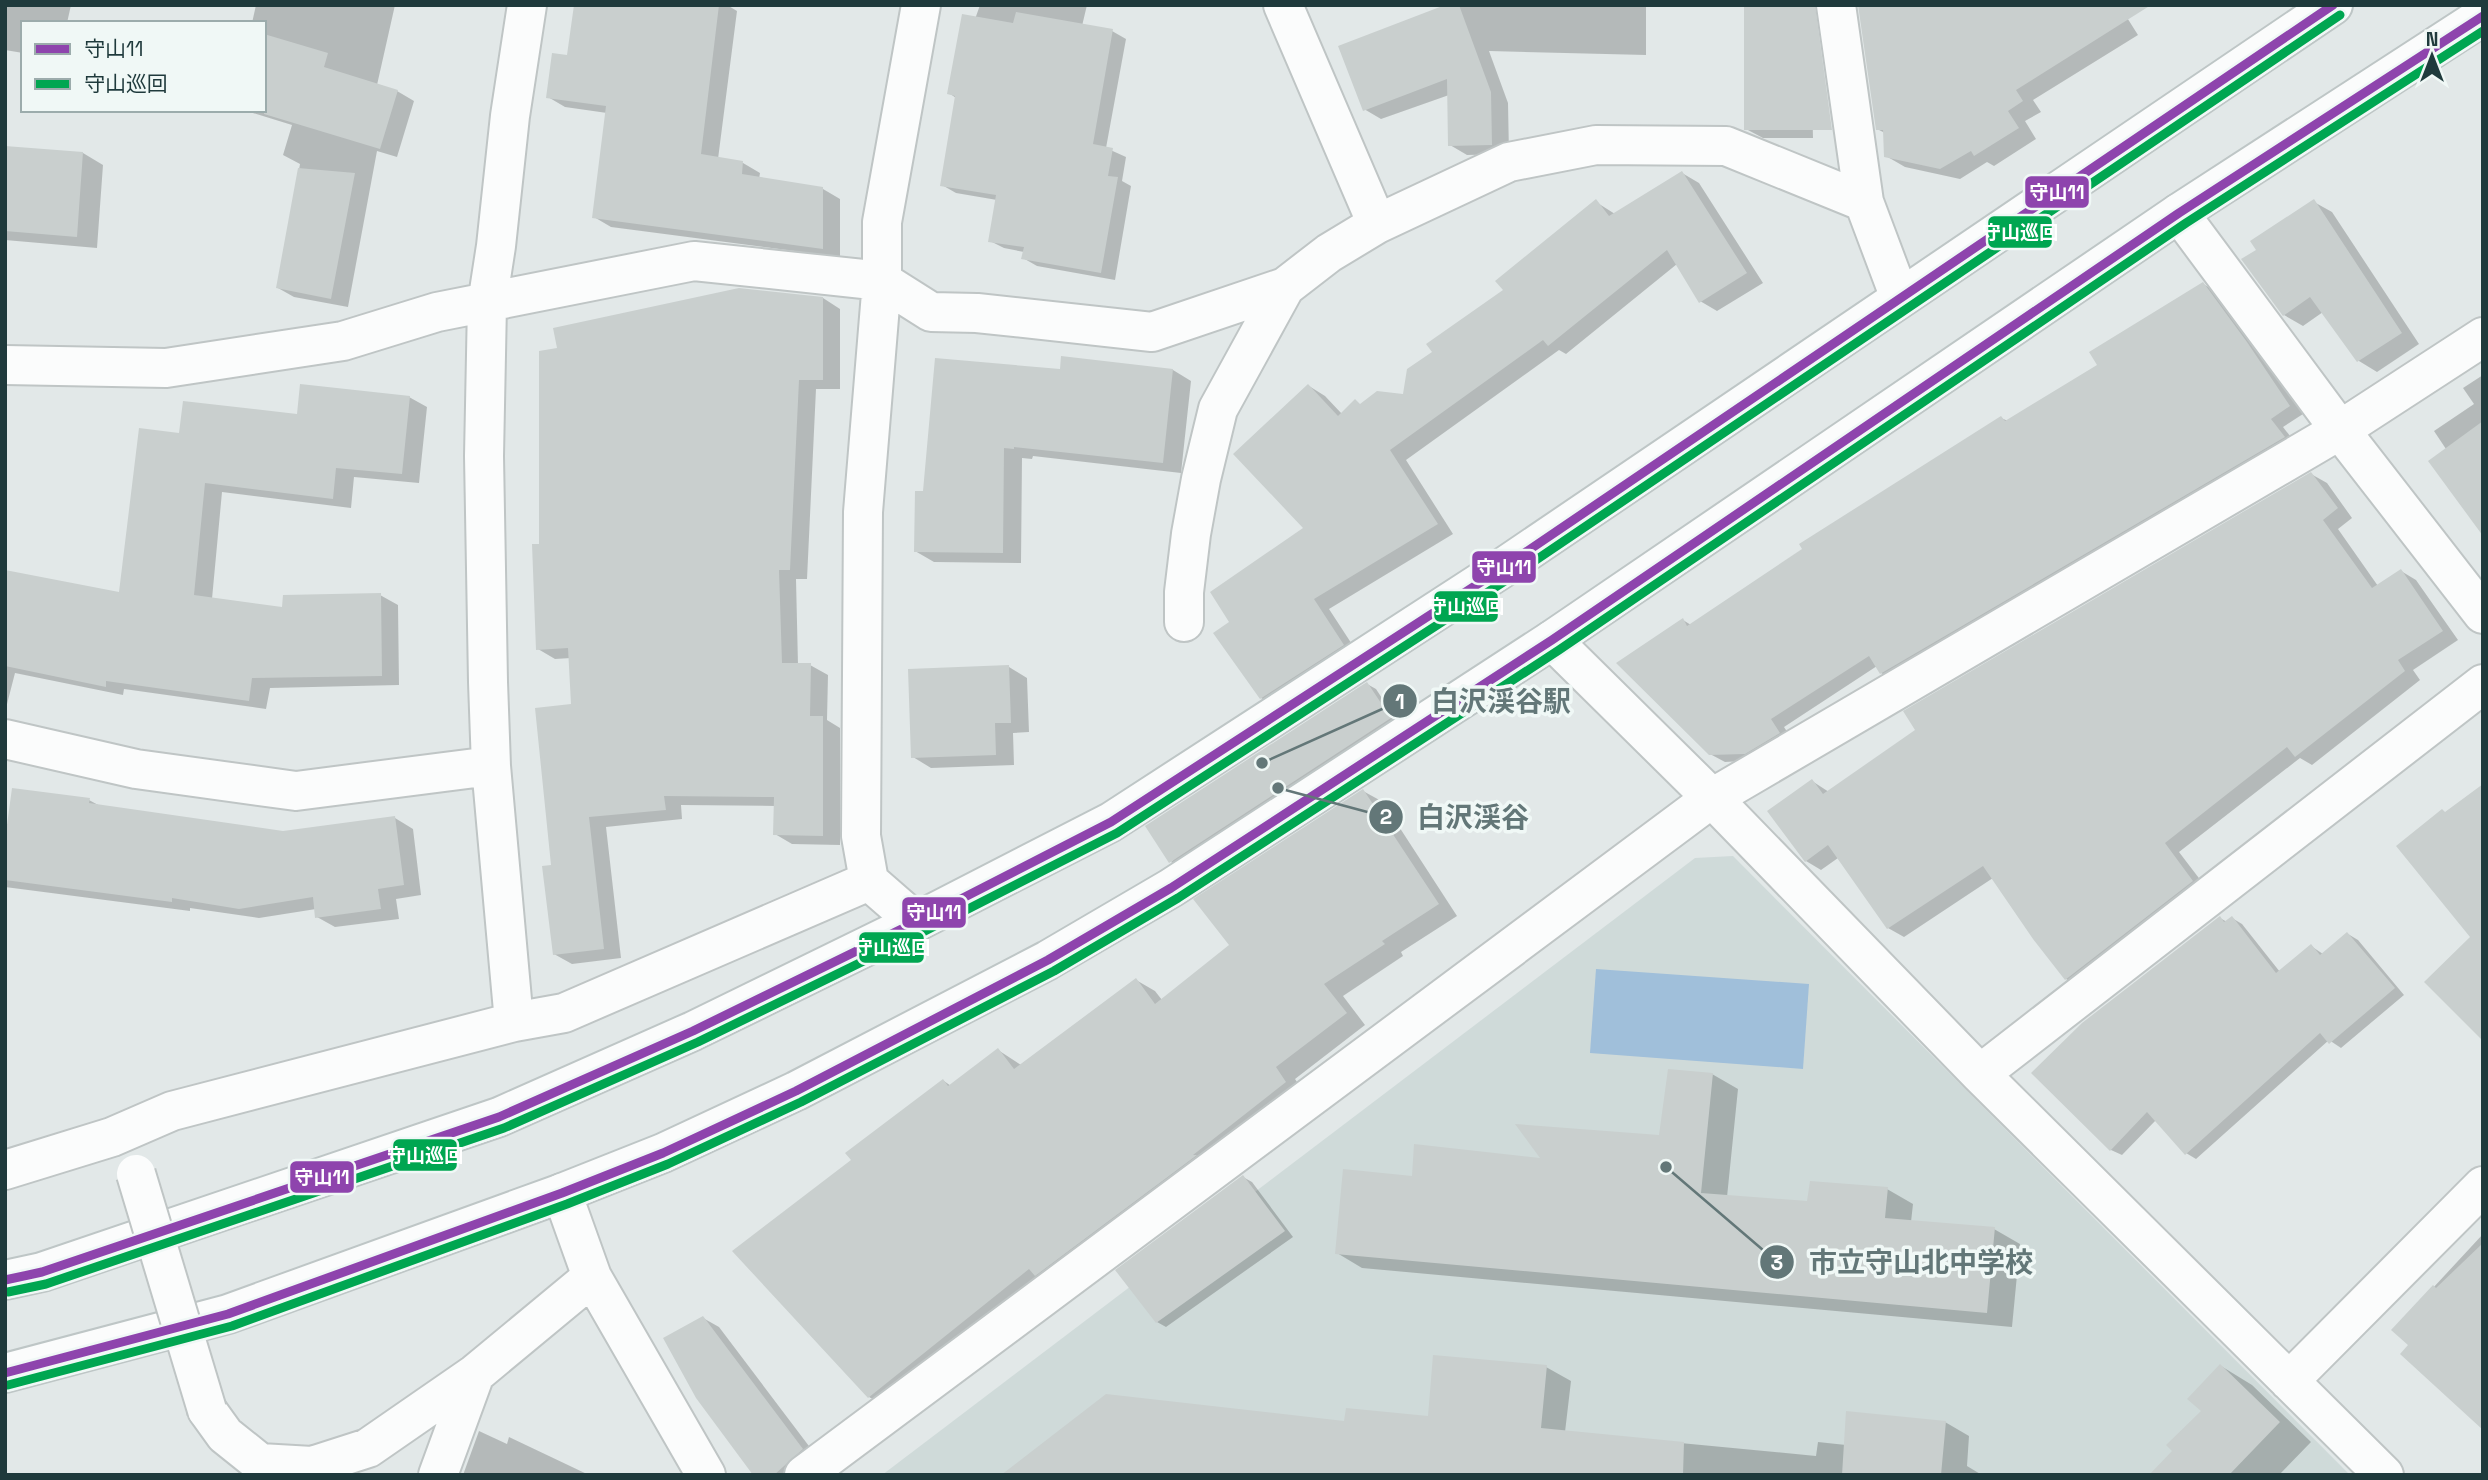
<svg xmlns="http://www.w3.org/2000/svg" width="2488" height="1480" font-family="'Space Grotesk','Noto Sans JP',sans-serif">
<style>
.built{fill:#cfdad9}
.water{fill:#a0bfda}
.shadow{fill:#0003}
.building{fill:#c9cfce}
.lines{fill:none;stroke-linecap:round;stroke-linejoin:round}
.street-casing{stroke:#bfc5c5;stroke-width:42}
.secondary-casing{stroke:#bec6c6;stroke-width:42}
.street{stroke:#fbfcfc;stroke-width:38}
.secondary{stroke:#fbfcfc;stroke-width:38}
.street-bridge-casing{stroke:#bfc5c5;stroke-width:42;stroke-linecap:butt}
.street-bridge{stroke:#fbfcfc;stroke-width:38}
.bus-1-casing{stroke:#f0f8f6;stroke-width:14}
.bus-2-casing{stroke:#f0f8f6;stroke-width:14}
.bus-1{stroke:#8e44ad;stroke-width:9}
.bus-2{stroke:#00a651;stroke-width:9}
.leader{fill:none;stroke:#637778;stroke-width:2.5}
.callout-dot{fill:#637778;stroke:#f0f8f6;stroke-width:2.5}
.mark-label{font-size:21px;text-anchor:middle;font-weight:bold;fill:#fff}
.callout-label{font-size:28px;text-anchor:middle;font-weight:bold;fill:#637778;stroke:#f0f8f6;stroke-width:7;stroke-linejoin:round;paint-order:stroke}
.line-badge{stroke:#f0f8f6;stroke-width:2.5}
.badge-label{font-size:19px;text-anchor:middle;font-weight:bold;fill:#fff}
</style>
<rect width="100%" height="100%" fill="#e2e8e8"/>
<path class="built" d="M1733,856L2350,1475H882L1695,858Z"/>
<path class="water" d="M1596,969L1809,984L1803,1069L1590,1053Z"/>
<path class="shadow" d="M5,5H71L67,23H23V53L5,50Z
M256,5H395L377,85L397,91L414,101L397,157L377,151L348,307L294,297L278,288L300,164L283,155L292,125L243,110H264V23H252Z
M576,5H727L737,11L718,159L743,163L760,173L759,179L823,189L840,199V257L611,227L594,217L607,113L565,107L548,97L568,57Z
M980,5H1087L1082,26L1112,31L1126,39L1106,148L1126,157L1122,181L1131,186L1115,280L1037,266L1023,258L1024,252L1004,248L990,241L997,200L956,193L942,185L956,98L949,93Z
M1447,5H1646V55L1489,51L1508,103L1509,154L1467,155L1450,145L1449,95L1381,119L1364,109Z
M1810,5L1813,138H1763L1746,129Z
M2119,5L2138,35L2033,100L2041,112L2025,121L2036,139L1994,166L1987,162L1960,179L1905,167L1886,156L1885,133L1877,129Z
M5,147L83,153L103,165L97,248L5,240Z
M1682,173L1699,183L1763,283L1717,311L1700,301L1677,264L1566,354L1559,350L1406,460L1453,534L1329,609L1359,655L1278,708L1261,698L1232,623L1305,528L1309,386L1325,396L1342,414L1356,402L1361,405L1405,396L1434,352L1505,291L1596,202L1615,214Z
M2314,202L2332,212L2419,344L2377,372L2359,361L2323,312L2303,326L2284,315L2258,250Z
M2203,284L2217,292L2261,351L2303,414L2283,427L2297,445L1895,681L1881,673L1877,666L1784,727L1793,741L1759,760L1725,762L1710,754L1683,620L1691,625L2001,418L2008,421L2100,365Z
M823,298L840,309V389H816L807,579H796L798,665H810L828,675L827,720L840,728V845L792,844L775,834L776,806L681,805L682,819L606,827L621,958L572,964L554,954L553,867L573,705L571,658L555,659L538,649L541,546Z
M1063,358L1173,370L1191,381L1181,473L1033,456L1032,459L1022,458L1021,563L934,562L915,551L925,493L1061,371Z
M2483,375V531L2446,449L2434,431L2474,404L2463,388Z
M409,397L427,407L419,483L354,477L351,508L222,492L212,599L283,609L380,595L398,605L399,685L270,688L266,709L124,689L123,695L15,673L5,712V571L121,594L181,435Z
M2311,474L2327,483L2352,518L2338,529L2378,586L2401,571L2416,580L2458,640L2413,670L2420,680L2312,765L2300,758L2179,852L2208,890L2082,988L2066,979L1993,878L1904,937L1888,928L1838,858L1821,870L1806,861L1812,781L1829,792Z
M1009,667L1027,678L1029,732L1013,733L1014,765L931,768L913,757Z
M1367,684L1376,689L1399,724L1180,867L1171,862Z
M1363,791L1383,802L1457,916L1401,952L1403,956L1343,996L1365,1025L1295,1079L1305,1094L889,1408L869,1397L734,1251L853,1160L944,1081L951,1086L998,1050L1021,1065L1136,980L1155,991L1162,1000L1231,946Z
M89,800L100,806L283,833L395,818L413,829L421,895L396,899L399,919L335,927L317,917L316,909L259,918L190,908V911L5,887V823L9,825Z
M2220,918L2227,922L2232,918L2242,924L2280,972L2311,946L2323,954L2348,934L2358,940L2404,995L2341,1048L2329,1040L2196,1159L2186,1153L2156,1120L2122,1155L2111,1150L2034,1073Z
M1712,1074L1738,1089L1727,1197L1809,1202L1887,1189L1913,1204L1911,1222L1994,1229L2020,1244L2012,1327L1362,1268L1337,1253L1414,1178L1544,1160L1660,1137Z
M1243,1177L1252,1182L1293,1237L1166,1327L1157,1322Z
M2483,1234V1422L2394,1330Z
M703,1318L719,1327L818,1458L799,1475H755Z
M2221,1366L2252,1385L2311,1442L2279,1475H2151L2175,1451L2203,1411Z
M1546,1367L1571,1381L1565,1432L1816,1456L1818,1442L1846,1445L1945,1422L1969,1436L1967,1466L1982,1475H1005L1346,1423L1429,1418Z
M479,1431L507,1444L509,1437L589,1475H463Z"/>
<path class="building" d="M574,5H719L701,154L743,161L742,174L823,187V249L592,218L606,106L546,98L552,53L567,55Z
M1445,5H1459L1491,92L1492,145L1448,146L1447,79L1363,111L1338,46Z
M1744,5H1815L1832,130H1744Z
M1858,5H2151L2016,90L2023,101L2008,111L2019,128L1974,156L1971,151L1940,169L1884,157L1883,130H1876Z
M1016,12L1113,29L1093,144L1113,148L1108,176L1118,177L1101,273L1021,259L1024,247L988,242L996,195L940,186L955,96L947,94L962,14L1013,23Z
M264,34L328,53L324,67L398,90L380,149L264,114Z
M5,146L83,152L77,237L5,231Z
M298,168L355,173L331,299L276,288Z
M1682,171L1747,273L1699,303L1667,250L1548,346L1543,340L1390,450L1438,524L1314,599L1344,645L1260,699L1213,633L1229,622L1210,592L1303,528L1233,454L1308,384L1338,416L1355,399L1360,404L1377,391L1403,394L1407,369L1432,352L1426,344L1503,290L1495,281L1596,199L1609,216Z
M2314,199L2402,333L2357,362L2310,297L2283,316L2241,259L2256,250L2250,241Z
M2203,282L2247,342L2290,406L2271,419L2285,437L1880,674L1869,656L1771,719L1780,733L1745,754L1709,755L1616,663L1683,618L1687,626L1802,549L1799,544L2001,416L2005,421L2097,365L2089,352Z
M739,288L823,297V380H799L790,570H779L782,663H811L810,716H823V836L773,835L774,797L664,796L666,810L589,817L604,949L553,955L542,866L551,865L535,708L571,704L568,648L536,650L532,544H539V351L557,348L553,328Z
M1061,356L1173,369L1163,463L1014,447V449L1004,448L1003,553L914,552L915,491H923L935,358L1060,369Z
M300,384L410,396L402,474L336,468L333,499L205,483L194,595L282,607L283,595L381,593L382,676L252,678L249,701L106,681V687L5,666V570L119,592L139,428L179,433L183,401L297,414Z
M2483,421V536L2428,461Z
M2311,472L2338,508L2323,520L2372,588L2401,569L2443,631L2398,660L2405,671L2295,757L2287,747L2165,843L2193,881L2065,980L2033,939L1983,866L1887,929L1828,845L1805,862L1767,811L1812,779L1823,794L1915,730L1903,711Z
M1009,665L1011,723H995L996,755L911,758L908,669Z
M1367,682L1391,718L1169,863L1145,826Z
M2483,784V1041L2424,982L2470,937L2396,846L2442,809L2445,812Z
M12,788L90,798L89,803L283,831L395,816L404,885L378,889L381,909L315,918L313,897L239,909L172,898V902L5,880V840Z
M1363,789L1439,904L1382,941L1385,944L1324,984L1347,1013L1276,1067L1286,1082L1193,1155H1197L1035,1276L1029,1269L868,1398L732,1251L851,1160L845,1153L943,1079L948,1086L998,1048L1014,1069L1136,978L1155,1004L1229,945L1193,899Z
M2220,916L2224,922L2232,916L2276,973L2311,944L2320,955L2347,932L2395,988L2329,1044L2320,1033L2185,1155L2147,1112L2110,1151L2031,1073L2082,1023Z
M1668,1069L1713,1073L1701,1193L1807,1201L1810,1181L1888,1187L1885,1218L1995,1227L1987,1313L1335,1254L1343,1169L1412,1176L1414,1144L1540,1158L1515,1124L1659,1135Z
M1243,1175L1285,1231L1156,1323L1115,1270Z
M2483,1243V1430L2400,1354L2408,1345L2391,1330L2433,1285L2436,1288Z
M703,1316L803,1449L774,1475H753L696,1398L663,1338Z
M1433,1355L1547,1365L1541,1428L1684,1442L1683,1475H1001L1106,1394L1344,1421L1346,1408L1428,1416Z
M2220,1364L2280,1422L2229,1475H2149L2172,1451L2166,1445L2201,1411L2187,1399Z
M1846,1411L1946,1421L1941,1475H1842Z"/>
<g class="lines">
<defs>
<path id="street" d="M1283,5L1377,224
M1836,5L1864,202L1900,298
M2179,213L2340,430L2483,614
M5,365L166,368L343,341L437,312L694,261L882,281L931,312L977,313L1152,332L1285,287L1329,253L1377,224L1509,162L1596,145L1726,146L1864,202
M1184,622V592L1191,534L1201,479L1218,409L1285,287
M1552,640L1712,798L1980,1074L2384,1475
M5,739L136,769L296,791L491,766
M916,922L869,881L861,836L863,512L882,281V222L921,5
M514,1022L491,766L488,682L484,456L487,304L496,246L510,116L527,5
M1980,1074L2483,684
M5,1170L112,1137L172,1111L514,1022L564,1013L869,881
M562,1193L592,1277L706,1475
M2289,1381L2483,1186
M207,1410L225,1435L260,1463L312,1466L368,1448L475,1374L592,1277
M438,1475L475,1374
M804,1475L1712,798L2340,430L2483,337"/>
<path id="secondary" d="M5,1280L42,1272L499,1117L693,1031L916,922L1111,822L1501,569L2333,5
M5,1373L228,1314L562,1193L663,1153L796,1091L1048,960L1171,888L1552,640L2179,213L2483,16"/>
</defs>
<use href="#street" class="street-casing"/>
<use href="#secondary" class="secondary-casing"/>
<use href="#street" class="street"/>
<use href="#secondary" class="secondary"/>
<defs>
<path id="street-bridge" d="M136,1174L207,1410"/>
</defs>
<use href="#street-bridge" class="street-bridge-casing"/>
<use href="#street-bridge" class="street-bridge"/>
<defs>
<path id="bus-1" d="M5,1280L42,1272L499,1117L693,1031L916,922L1111,822L1501,569L2333,5
M5,1373L228,1314L562,1193L663,1153L796,1091L1048,960L1171,888L1552,640L2179,213L2483,16"/>
<path id="bus-2" d="M8,1292L46,1284L504,1128L698,1042L921,933L1117,833L1508,579L2340,15
M8,1385L232,1326L567,1204L668,1164L801,1102L1054,971L1178,898L1559,650L2186,223L2483,31"/>
</defs>
<use href="#bus-1" class="bus-1-casing"/>
<use href="#bus-2" class="bus-2-casing"/>
<use href="#bus-1" class="bus-1"/>
<use href="#bus-2" class="bus-2"/>
</g>
<path class="leader" d="M1262 763L1400 701M1278 788L1386 817M1666 1167L1777 1262"/>
<g class="callout-dot">
<circle cx="1262" cy="763" r="7"/>
<circle cx="1278" cy="788" r="7"/>
<circle cx="1666" cy="1167" r="7"/>
<circle cx="1400" cy="701" r="18"/>
<circle cx="1386" cy="817" r="18"/>
<circle cx="1777" cy="1262" r="18"/>
</g>
<g class="mark-label">
<text x="1400" y="709">1</text>
<text x="1386" y="824">2</text>
<text x="1777" y="1270">3</text>
</g>
<g class="callout-label">
<text x="1501" y="711">白沢渓谷駅</text>
<text x="1473" y="827">白沢渓谷</text>
<text x="1921" y="1272">市立守山北中学校</text>
</g>
<g class="line-badge">
<rect x="2024" y="175" width="66" height="34" rx="7" fill="#8e44ad"/>
<rect x="1987" y="215" width="66" height="34" rx="7" fill="#00a651"/>
<rect x="1471" y="550" width="66" height="34" rx="7" fill="#8e44ad"/>
<rect x="1433" y="590" width="66" height="33" rx="7" fill="#00a651"/>
<rect x="901" y="896" width="66" height="33" rx="7" fill="#8e44ad"/>
<rect x="858" y="931" width="67" height="33" rx="7" fill="#00a651"/>
<rect x="392" y="1138" width="66" height="34" rx="7" fill="#00a651"/>
<rect x="289" y="1160" width="66" height="34" rx="7" fill="#8e44ad"/>
</g>
<g class="badge-label">
<text x="2057" y="199">守山11</text>
<text x="2020" y="239">守山巡回</text>
<text x="1504" y="574">守山11</text>
<text x="1466" y="613">守山巡回</text>
<text x="934" y="919">守山11</text>
<text x="892" y="954">守山巡回</text>
<text x="425" y="1162">守山巡回</text>
<text x="322" y="1184">守山11</text>
</g>
<rect width="2488" height="1480" fill="none" stroke="#1f3a3c" stroke-width="14"/>
<rect x="21" y="21" width="245" height="91" fill="#f0f8f6" stroke="#9cacac" stroke-width="2"/>
<rect x="35" y="44" width="35" height="10" fill="#8e44ad" stroke="#9cacac" stroke-width="2"/>
<text x="84" y="56" font-size="21" fill="#1f3a3c">守山11</text>
<rect x="35" y="79" width="35" height="10" fill="#00a651" stroke="#9cacac" stroke-width="2"/>
<text x="84" y="91" font-size="21" fill="#1f3a3c">守山巡回</text>
<g transform="translate(2432 56)" stroke="#f0f8f6" stroke-width="5" paint-order="stroke">
<path d="M0-5L12 26L0 18L-12 26Z" fill="#1f3a3c"/>
<text y="-10" font-size="19" font-weight="bold" text-anchor="middle" fill="#1f3a3c">N</text>
</g>
</svg>
